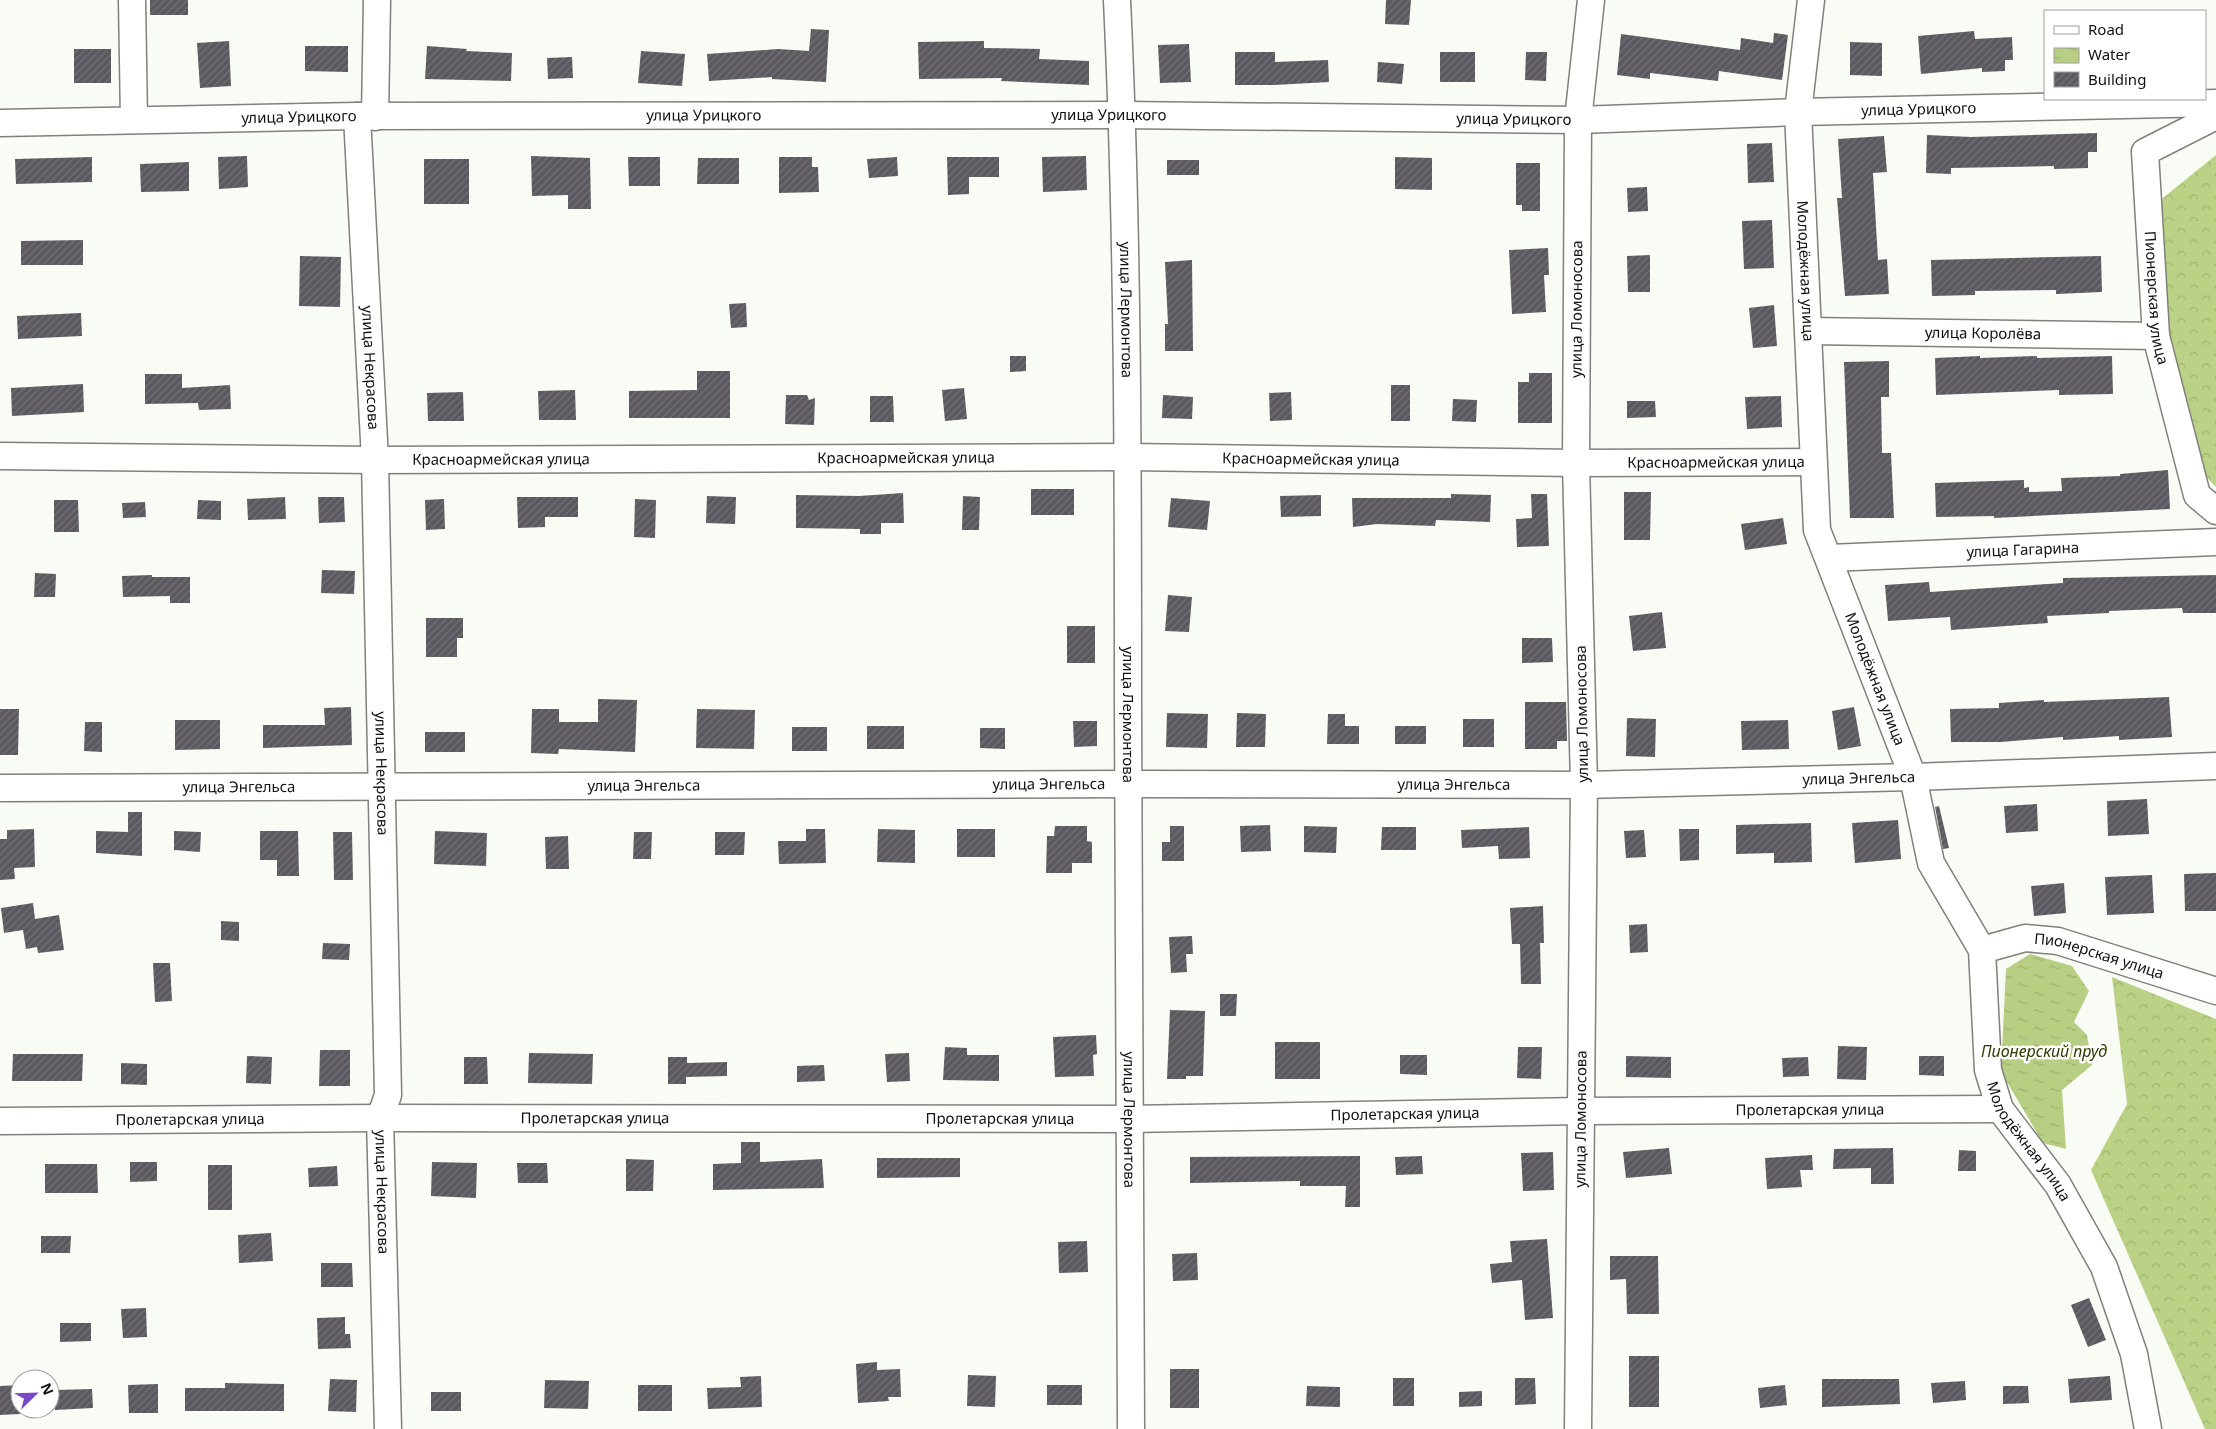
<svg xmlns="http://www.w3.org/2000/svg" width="2216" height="1429" font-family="'Noto Sans',sans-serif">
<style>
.forest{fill:url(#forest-crowns)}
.water{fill:url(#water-ripples)}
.building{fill:url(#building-hatch)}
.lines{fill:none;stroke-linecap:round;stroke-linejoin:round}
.minor-casing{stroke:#7f817a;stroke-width:29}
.minor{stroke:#fff;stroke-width:26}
.labels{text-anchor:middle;stroke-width:5;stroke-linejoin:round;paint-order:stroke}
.street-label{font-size:15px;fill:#11110f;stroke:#fff}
.water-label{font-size:16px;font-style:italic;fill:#2f3c02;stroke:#fff}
</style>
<defs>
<pattern id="forest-crowns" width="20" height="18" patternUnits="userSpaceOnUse" patternTransform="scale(1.25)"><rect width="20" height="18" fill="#bbd286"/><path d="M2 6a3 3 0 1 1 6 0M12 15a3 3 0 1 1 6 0" fill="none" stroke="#a0b372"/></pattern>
<pattern id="water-ripples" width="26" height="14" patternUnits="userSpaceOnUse" patternTransform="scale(1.25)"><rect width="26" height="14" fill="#b8ce83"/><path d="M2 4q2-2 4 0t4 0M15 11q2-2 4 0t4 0" fill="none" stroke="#9db070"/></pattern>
<pattern id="building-hatch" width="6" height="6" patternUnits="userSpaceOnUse" patternTransform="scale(1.25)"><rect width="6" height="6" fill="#5b595f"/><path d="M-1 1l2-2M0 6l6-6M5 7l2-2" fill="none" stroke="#727175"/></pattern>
</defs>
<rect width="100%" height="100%" fill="#f9fcf4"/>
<path class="forest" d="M2216,155V487L2191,461L2147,211Z
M2112,977L2216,1019V1429H2205L2091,1170L2127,1104Z"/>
<path class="water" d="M2030,954L2072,966L2089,991L2074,1022L2087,1035L2092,1065L2062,1090L2066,1149L2043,1143L2001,1072L2006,969Z"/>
<path class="building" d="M150,0H188V15H150Z
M1386,0H1411L1409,25L1385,24Z
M811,29L829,30L826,82L772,79V77L709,81L707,54L778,49L809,51Z
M1974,31L1975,39L2012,37L2013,60H2005V71L1982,72V68L1921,74L1918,36Z
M1774,33L1788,35L1782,80L1719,71L1718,81L1650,73V79L1617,75L1621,34L1740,50L1741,38L1773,43Z
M229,41L231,86L200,88L197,43Z
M984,41V48L1040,49L1039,59L1089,61V85L1001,81L1002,78L919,79L918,42Z
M1850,42L1882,43V76L1850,75Z
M1189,44L1191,82L1160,83L1158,45Z
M305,46H348V72L305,71Z
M427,46L467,49L466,51L512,53L511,81L425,79Z
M74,49H111V83H74Z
M641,51L685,54L682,86L638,83Z
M1235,52H1275V62L1328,60L1329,82L1274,85H1235Z
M1440,52H1475V82H1440Z
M1526,52H1547L1546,81L1525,80Z
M572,57L573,78L548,79L547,58Z
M1378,62L1404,64L1402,84L1377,82Z
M2097,133V152H2088V168L2054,169V166L1951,168V174L1926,173L1927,135L1971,137Z
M1884,136L1887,172L1873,173L1878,260L1887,259L1889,294L1845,296L1837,198H1842L1838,139Z
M1772,143L1774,182L1748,183L1747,144Z
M247,156L248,187L219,189L218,157Z
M531,156L590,158L591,209H568V195L532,196Z
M1086,156L1087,190L1043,192L1042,157Z
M92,157V182L16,184L15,159Z
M628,157H660V186H629Z
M779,157H812V167H818L819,192L779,193Z
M897,157L898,176L869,178L867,159Z
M947,157H999V177H969V194L948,195Z
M1395,157L1432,158V190L1395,189Z
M698,158H739V184H697Z
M424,159H469V204H424Z
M1167,160H1199V175H1167Z
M189,162V191L141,192L140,164Z
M1516,163H1540V211H1522V205H1516Z
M1647,187L1648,211L1628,212L1627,188Z
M1772,220L1774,268L1744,269L1742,221Z
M83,240V265H21V241Z
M1548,248L1549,275H1544L1546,312L1512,314L1509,250Z
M1650,255V292H1628L1627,256Z
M300,256L341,257L340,307L299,306Z
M2101,256L2102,292L2056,294V290L1975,291V295L1932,296L1931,260Z
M1192,260L1193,351H1165V324H1168L1165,262Z
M746,303L747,327L731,328L729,304Z
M1774,305L1777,346L1753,348L1749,308Z
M81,313L82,336L18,339L17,316Z
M1010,356H1026V371L1010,372Z
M1980,356V358L2037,356V358L2112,356L2113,394L2059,395V390L1936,395L1935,358Z
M1889,361V397H1881L1882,453H1891L1894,518H1850L1844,362Z
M697,371H730V418H629V391L697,390Z
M1529,373H1552V423H1518V382H1529Z
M145,374H182V388L230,385L231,409L199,410L198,403L145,404Z
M83,384L84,412L12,416L11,388Z
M1391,385H1410V421H1391Z
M964,388L967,419L945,421L942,390Z
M575,390L576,420H539L538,391Z
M463,392L464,421H428L427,393Z
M1291,392L1292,420L1270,421L1269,393Z
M786,395H807L809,400L815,398L814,425L785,424Z
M1163,395L1193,397L1192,419L1162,418Z
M870,396H893L894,422H870Z
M1781,396L1782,427L1747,429L1745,397Z
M1453,399L1477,400L1476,422L1452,421Z
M1627,401H1655L1656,417L1627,418Z
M2168,470L2170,509L1994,518V516L1936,517L1935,483L2024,480V488L2029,487V492L2062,491L2061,478L2120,476V474Z
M1031,489H1074V515H1031Z
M1624,492H1651L1650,540H1624Z
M903,493L904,523H881V534H860V529L796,528V495L859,496Z
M1451,494L1491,495L1490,522L1436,520L1435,526L1377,524L1353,527L1352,498H1451Z
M1531,494H1547L1549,546L1517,547L1516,519L1532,518Z
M1321,495V516L1281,517L1280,496Z
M707,496L736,497L735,524L706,523Z
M963,496L980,497L979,530H962Z
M285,497L286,519L248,520L247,499Z
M318,497H344L345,522L319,523Z
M517,497H578V517H545V527L518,528Z
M1171,498L1210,501L1207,530L1168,527Z
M444,499L445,529L426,530L425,500Z
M635,499L656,500L655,538L634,537Z
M54,500H78L79,532H54Z
M198,500L221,501V520L197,519Z
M145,502L146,517L123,518L122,503Z
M1783,518L1787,544L1745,550L1741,524Z
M322,570L355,571L354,594L321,593Z
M35,573L56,574L55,597H34Z
M152,575V577H190V603H170V596L123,597L122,576Z
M2216,575V613H2183L2182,608L2109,611V613L2047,616L2048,623L1951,630L1950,617L1888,621L1885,585L1929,582L1930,592L2063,583V578Z
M1168,595L1192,597L1189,632L1165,631Z
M1662,612L1666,648L1633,651L1629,616Z
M426,618H463V638H457V657H426Z
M1067,626H1095V663H1067Z
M1522,638H1552L1553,662L1522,663Z
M2169,697L2172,737L2119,740V736L2063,740V737L2001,742H1951L1950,709L1999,708V703L2044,700V702Z
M598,699L637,700L635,752L559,749L558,754L531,753L532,709H559V722H598Z
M1525,702H1566L1567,741H1557V749H1525Z
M351,707L352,745L263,748V725H325L324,708Z
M1854,707L1861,746L1838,750L1832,711Z
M0,709H19L18,755H0Z
M697,709L755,710L754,749L696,748Z
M1167,713L1208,714L1207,748L1166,747Z
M1237,713L1266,714L1265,747H1236Z
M1328,714H1345V726H1359V744H1327Z
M1627,718L1656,719L1655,757L1626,756Z
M1463,719H1494V747H1463Z
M175,720H220V749L175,750Z
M1788,720L1789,749L1742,750L1741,721Z
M1073,721H1097V746L1074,747Z
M85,722H102V752L84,751Z
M867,726H904V749H867Z
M1395,726H1426V744H1395Z
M792,727H827V751H792Z
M980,728H1005V749L980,748Z
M425,732H465V752H425Z
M2147,799L2149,834L2108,836L2107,801Z
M2037,804L2038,831L2006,833L2004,806Z
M1939,806L1949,848L1943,849L1935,807Z
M128,812H142V856L96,853V831L128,832Z
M1898,820L1901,859L1855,863L1852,823Z
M1811,823L1812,862L1774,863V853L1736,854V825Z
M1270,825L1271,851L1241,852L1240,826Z
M1055,826H1087V841L1092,842V863H1072V873H1046L1047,836H1054Z
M1170,826H1184V861H1162V842H1170Z
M1304,826L1337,827L1336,853L1304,852Z
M1382,827H1416V850H1381Z
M1529,827L1530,858L1499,859L1498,846L1462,848L1461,830Z
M34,829L35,867L14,868L15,879L0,880V839H7V830Z
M806,829H825L826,863L779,864L778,841H806Z
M878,829L915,830V863L877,862Z
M957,829H995V857H957Z
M1679,829H1699V860L1680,861Z
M1644,830L1646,857L1626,858L1624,831Z
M174,831L201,832L200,852L174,850Z
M260,831H298L299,876H277V860H260Z
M435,831L487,833L486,866L434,864Z
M333,832H352L353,880H334Z
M634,832H652L651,859H633Z
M715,832H745L744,855H715Z
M568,836L569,869H546L545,837Z
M2216,873V911H2185L2184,874Z
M2152,875L2154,913L2107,915L2105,877Z
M2064,883L2066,913L2034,916L2031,886Z
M33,903L35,919L59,915L64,950L38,953L37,947L26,949L23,930L4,933L1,908Z
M1543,906L1544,943H1540L1541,984H1521L1520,944H1512L1510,908Z
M221,921L239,922V941L221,940Z
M1647,924L1648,952L1630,953L1629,925Z
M1192,936L1193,954H1186L1187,972L1171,973L1169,937Z
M323,943L350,944L349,960L322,959Z
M153,963H170L172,1001L155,1002Z
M1220,994H1237L1236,1016H1220Z
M1170,1010L1205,1011L1203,1076H1186V1079H1167Z
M1096,1035L1097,1054L1093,1055L1094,1076L1055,1077L1053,1037Z
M1275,1042H1320V1079H1275Z
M1838,1046L1867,1047L1866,1080L1837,1079Z
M945,1047L967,1048V1055H999V1081L943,1080Z
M1518,1047H1542L1541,1079L1517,1078Z
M320,1050H350V1086H319Z
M529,1053L593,1054L592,1084L528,1083Z
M909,1053L910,1081L887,1082L885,1054Z
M13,1054H83L82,1081H12Z
M1400,1055H1427V1075L1400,1074Z
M247,1056L272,1057L271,1084L246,1083Z
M1626,1056L1671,1057V1078L1626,1077Z
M1919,1056H1944V1076L1919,1075Z
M464,1057H487L488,1084H464Z
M668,1057H687V1063L727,1062V1076L686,1077V1084H668Z
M1808,1057L1809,1076L1783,1077L1782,1058Z
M121,1063L147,1064V1085L121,1084Z
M824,1065L825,1081L797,1082V1066Z
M741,1142H760V1162L822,1159L824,1188L713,1190V1164L741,1163Z
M1669,1148L1672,1174L1626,1178L1623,1152Z
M1893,1148L1894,1184H1871V1168L1833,1169L1834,1149Z
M1959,1150L1976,1151V1171H1958Z
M1553,1152L1554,1190L1523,1191L1521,1153Z
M1812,1155L1813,1170H1800L1802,1187L1767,1189L1765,1158Z
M1360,1156V1207H1345L1346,1186H1300V1181L1190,1183V1157Z
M1422,1156L1423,1174L1396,1175L1395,1157Z
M877,1158H960V1177L877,1178Z
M626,1159L654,1160L653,1191H626Z
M130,1162H157V1181L130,1182Z
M432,1162L477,1163L476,1198L431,1196Z
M517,1163H547L548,1183H518Z
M45,1164H97L98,1193H45Z
M208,1165H232V1210H208Z
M337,1166L338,1186L309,1187L308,1168Z
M271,1233L273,1261L239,1263L238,1235Z
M41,1236H71L70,1253H41Z
M1547,1239L1553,1318L1525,1320L1522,1280L1492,1283L1490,1264L1512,1262L1510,1241Z
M1087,1241L1088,1272L1059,1273L1058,1242Z
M1197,1253L1198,1280L1173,1281L1172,1254Z
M1610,1256H1658L1659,1314H1627L1626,1279L1610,1280Z
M321,1263H352L353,1287H321Z
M2089,1298L2106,1340L2088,1347L2071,1305Z
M146,1308L147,1337L123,1338L121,1309Z
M345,1317V1334H350L351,1348L318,1349L317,1318Z
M60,1323H91V1341L60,1342Z
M1629,1356H1659V1407H1629Z
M877,1362V1370L900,1369L901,1397H888L889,1401L858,1403L856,1364Z
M1170,1369H1199V1408H1170Z
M968,1375L996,1376L995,1407L967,1406Z
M761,1376L762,1407L708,1409L707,1388L741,1387L740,1377Z
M2110,1376L2112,1400L2070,1403L2068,1379Z
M1393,1378H1414V1406H1393Z
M1515,1378H1535L1536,1404L1515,1405Z
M330,1379L357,1380L356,1412L328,1411Z
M1822,1379H1899L1900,1404L1822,1407Z
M545,1380L589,1381L588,1409L544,1408Z
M1965,1381L1966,1400L1933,1403L1931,1383Z
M225,1383L284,1384V1411H185V1388H225Z
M158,1384V1413H129L128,1385Z
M20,1385V1414L0,1415V1386Z
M638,1385H672V1411H638Z
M1047,1385H1082V1405H1047Z
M1785,1385L1787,1405L1760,1408L1758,1388Z
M1307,1386L1340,1387V1407L1306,1406Z
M2003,1386H2028L2029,1403L2003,1404Z
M92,1389L93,1408L55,1410V1390Z
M1482,1391V1406L1459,1407V1392Z
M431,1392H461V1411H431Z"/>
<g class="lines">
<defs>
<g id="minor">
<path d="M132,0L134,120"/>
<path id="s1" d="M1117,0C1128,234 1128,469 1128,704C1128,945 1129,1187 1131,1429"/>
<path id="s2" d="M1811,0L1798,112L1817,530L1913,777L1931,863L1982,950L1988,1070L2000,1109L2058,1185L2104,1267L2134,1354L2148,1429"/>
<path id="s3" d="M357,116L375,460L388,1095L380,1118L388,1429"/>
<path id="s4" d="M2216,116L2145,152L2156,336L2197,495L2216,511"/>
<path d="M375,117L377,0"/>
<path id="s5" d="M0,123L357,116L1123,115L1578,120L1798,112L2216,103"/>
<path id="s6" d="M1809,331L2156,336"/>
<path id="s7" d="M0,456L375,460L1128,457L1576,463L1813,462"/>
<path id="s8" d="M1829,558L2216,542"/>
<path id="s9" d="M0,788L1128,784L1584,785L1913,777L2216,766"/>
<path id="s10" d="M1982,950L2025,938L2058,941L2216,991"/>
<path id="s11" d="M0,1121L380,1118L1128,1119L1582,1111L2000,1109"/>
<path id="s12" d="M1578,1429L1584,785L1576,463L1578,120L1591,0"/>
</g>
</defs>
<use href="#minor" class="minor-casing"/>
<use href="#minor" class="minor"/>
</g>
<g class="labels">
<g class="street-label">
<text dy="5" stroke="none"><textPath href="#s5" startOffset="1919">улица Урицкого</textPath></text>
<text dy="5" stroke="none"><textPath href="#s5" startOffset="704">улица Урицкого</textPath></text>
<text dy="5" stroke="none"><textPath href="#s5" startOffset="1109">улица Урицкого</textPath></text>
<text dy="5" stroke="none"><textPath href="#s5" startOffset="299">улица Урицкого</textPath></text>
<text dy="5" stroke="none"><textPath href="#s5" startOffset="1514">улица Урицкого</textPath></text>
<text dy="5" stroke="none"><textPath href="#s2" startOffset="272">Молодёжная улица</textPath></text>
<text dy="5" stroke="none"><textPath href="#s4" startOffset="226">Пионерская улица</textPath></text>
<text dy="5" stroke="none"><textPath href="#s1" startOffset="310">улица Лермонтова</textPath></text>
<text dy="5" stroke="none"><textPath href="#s12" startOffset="1120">улица Ломоносова</textPath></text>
<text dy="5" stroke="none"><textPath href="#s6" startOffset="174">улица Королёва</textPath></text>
<text dy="5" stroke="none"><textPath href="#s3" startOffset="252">улица Некрасова</textPath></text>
<text dy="5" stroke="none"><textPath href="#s7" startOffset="906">Красноармейская улица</textPath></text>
<text dy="5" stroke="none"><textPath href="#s7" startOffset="501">Красноармейская улица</textPath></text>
<text dy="5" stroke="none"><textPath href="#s7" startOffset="1311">Красноармейская улица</textPath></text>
<text dy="5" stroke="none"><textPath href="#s7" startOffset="1716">Красноармейская улица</textPath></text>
<text dy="5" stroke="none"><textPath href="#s8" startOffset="194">улица Гагарина</textPath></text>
<text dy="5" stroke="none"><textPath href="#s2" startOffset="691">Молодёжная улица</textPath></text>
<text dy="5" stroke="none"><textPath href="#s1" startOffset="715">улица Лермонтова</textPath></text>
<text transform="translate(1582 714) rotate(-91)" y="5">улица Ломоносова</text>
<text dy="5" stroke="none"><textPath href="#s3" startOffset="658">улица Некрасова</textPath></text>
<text dy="5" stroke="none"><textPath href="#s9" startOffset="1859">улица Энгельса</textPath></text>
<text dy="5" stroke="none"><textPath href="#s9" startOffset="1049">улица Энгельса</textPath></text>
<text dy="5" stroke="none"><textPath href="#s9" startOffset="1454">улица Энгельса</textPath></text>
<text dy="5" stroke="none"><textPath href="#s9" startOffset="644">улица Энгельса</textPath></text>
<text dy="5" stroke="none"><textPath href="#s9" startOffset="239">улица Энгельса</textPath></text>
<text dy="5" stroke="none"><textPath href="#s10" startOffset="121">Пионерская улица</textPath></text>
<text dy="5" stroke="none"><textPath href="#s11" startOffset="1810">Пролетарская улица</textPath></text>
<text dy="5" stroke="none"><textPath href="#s11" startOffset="1405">Пролетарская улица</textPath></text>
<text dy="5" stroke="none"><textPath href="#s11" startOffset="595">Пролетарская улица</textPath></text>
<text dy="5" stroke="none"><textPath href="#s11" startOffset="190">Пролетарская улица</textPath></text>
<text dy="5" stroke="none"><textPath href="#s11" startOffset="1000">Пролетарская улица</textPath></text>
<text dy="5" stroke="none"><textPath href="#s1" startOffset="1120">улица Лермонтова</textPath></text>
<text dy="5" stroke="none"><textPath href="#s12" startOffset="310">улица Ломоносова</textPath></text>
<text dy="5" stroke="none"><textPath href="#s2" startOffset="1188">Молодёжная улица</textPath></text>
<text dy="5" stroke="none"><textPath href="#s3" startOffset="1078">улица Некрасова</textPath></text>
</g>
<g class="water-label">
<text x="2044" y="1057">Пионерский пруд</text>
</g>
</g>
<rect x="2044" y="10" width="162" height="90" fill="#ffffff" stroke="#a0a09f"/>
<rect x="2054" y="26" width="25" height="8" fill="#ffffff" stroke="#a0a09f"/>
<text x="2088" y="35" font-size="15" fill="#11110f">Road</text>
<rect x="2054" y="48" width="25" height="15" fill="url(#water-ripples)" stroke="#a0a09f"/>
<text x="2088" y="60" font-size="15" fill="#11110f">Water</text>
<rect x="2054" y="72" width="25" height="15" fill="url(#building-hatch)" stroke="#a0a09f"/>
<text x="2088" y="85" font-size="15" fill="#11110f">Building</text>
<g transform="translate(35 1394) rotate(67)"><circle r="24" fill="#ffffff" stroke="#a0a09f"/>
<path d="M0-4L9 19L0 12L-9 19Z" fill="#7949c1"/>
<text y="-8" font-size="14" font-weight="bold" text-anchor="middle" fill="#11110f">N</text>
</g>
</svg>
